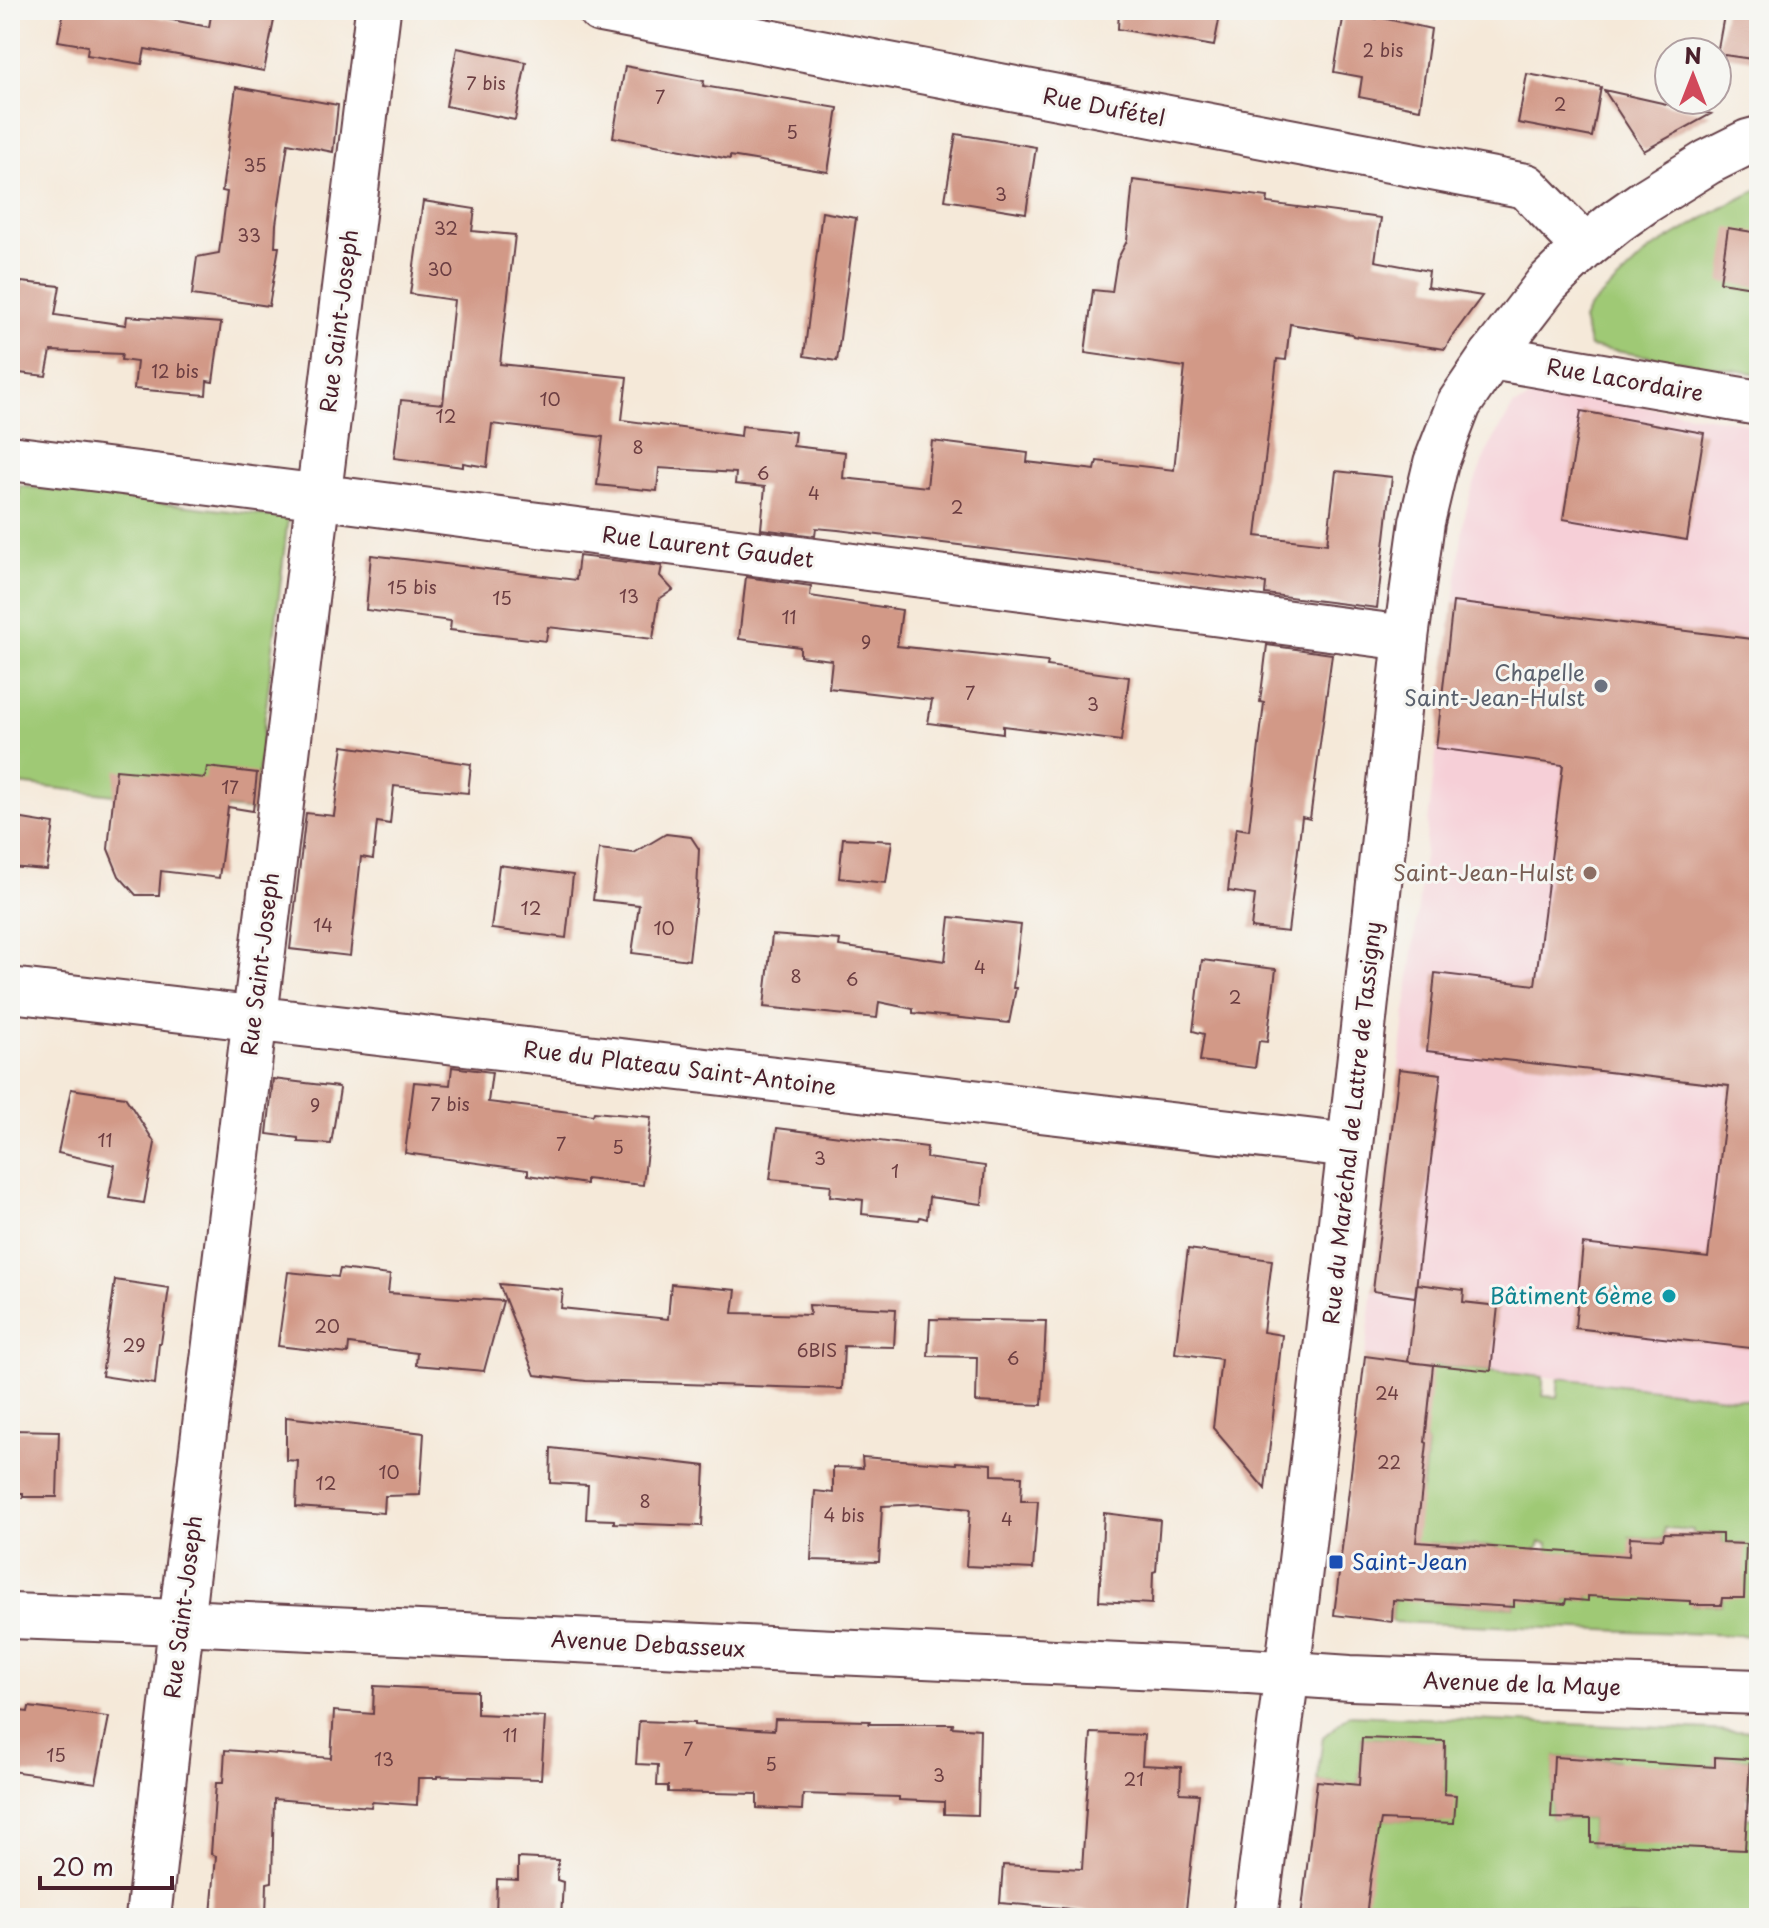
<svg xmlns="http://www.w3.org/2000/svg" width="1769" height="1928" font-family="'Playpen Sans',sans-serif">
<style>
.built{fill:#f6cfd7}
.green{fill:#9fc975;stroke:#747450;stroke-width:2;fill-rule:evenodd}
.building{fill:#d29987}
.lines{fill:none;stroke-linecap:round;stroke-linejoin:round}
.minor-casing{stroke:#643d45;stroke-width:48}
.major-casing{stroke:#643d45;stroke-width:48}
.minor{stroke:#fff;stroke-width:44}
.major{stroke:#fff;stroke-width:44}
.worship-dot{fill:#6b7280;stroke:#f6f6f2;stroke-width:3}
.education-dot{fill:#8d6e63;stroke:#f6f6f2;stroke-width:3}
.culture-dot{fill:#0f9aa8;stroke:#f6f6f2;stroke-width:3}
.transit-dot{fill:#1a4fb4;stroke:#f6f6f2;stroke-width:3}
.labels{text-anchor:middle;stroke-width:6;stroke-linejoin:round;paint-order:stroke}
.number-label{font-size:18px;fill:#6c3e42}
.street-label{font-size:22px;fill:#4a1f2b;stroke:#f6f6f2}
.worship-label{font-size:22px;fill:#5b616d;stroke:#f6f6f2;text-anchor:end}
.education-label{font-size:22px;fill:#785e54;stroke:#f6f6f2;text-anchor:end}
.culture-label{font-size:22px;fill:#0d838f;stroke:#f6f6f2;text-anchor:end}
.transit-label{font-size:22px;fill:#164399;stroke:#f6f6f2;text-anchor:start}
</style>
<rect width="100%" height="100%" fill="#f6f6f2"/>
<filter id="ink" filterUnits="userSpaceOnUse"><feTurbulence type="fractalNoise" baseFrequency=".0125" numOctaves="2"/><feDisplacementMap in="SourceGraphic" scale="16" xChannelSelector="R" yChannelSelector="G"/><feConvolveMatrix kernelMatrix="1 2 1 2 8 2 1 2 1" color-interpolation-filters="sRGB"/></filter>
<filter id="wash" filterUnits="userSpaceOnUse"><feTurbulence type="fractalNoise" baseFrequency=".006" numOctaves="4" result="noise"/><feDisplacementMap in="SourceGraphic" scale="32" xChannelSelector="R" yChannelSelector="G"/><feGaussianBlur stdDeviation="1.8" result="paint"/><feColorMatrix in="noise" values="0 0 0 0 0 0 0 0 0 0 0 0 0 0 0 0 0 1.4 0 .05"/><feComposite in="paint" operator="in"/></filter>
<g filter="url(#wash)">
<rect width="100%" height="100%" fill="#f5e9d9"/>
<path class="built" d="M1547,391L1759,425V1401L1365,1356L1464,518L1471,492L1485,455L1513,406Z"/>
<path class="green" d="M1759,189V374L1590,347L1583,320L1589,308L1650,250L1720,209Z
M20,486L288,518L254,811L10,783V579Z
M1408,1362L1543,1377V1396L1557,1397L1559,1378L1759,1401V1636L1392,1622L1394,1592L1423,1485L1427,1444L1425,1442ZM1665,1528L1693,1530V1534H1722V1543L1745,1544L1722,1598L1721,1605H1691L1690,1601L1630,1537L1663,1539ZM1540,1542L1548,1543V1552L1590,1554L1588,1600L1566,1599L1565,1603L1533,1601L1535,1549H1538ZM1428,1543L1498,1547L1517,1560L1514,1607L1425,1602Z
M1349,1715L1759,1732V1797H1748L1749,1759L1716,1757L1715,1767L1670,1765L1746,1818L1759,1819V1918H1366L1369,1819L1443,1822L1445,1742L1362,1738L1359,1785L1317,1781L1323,1737ZM1555,1757L1618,1760L1616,1846L1591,1845V1819L1551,1818Z"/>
<g id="blocks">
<path class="building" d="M64,10H120L209,27L212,10H276L264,71L145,49L142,64L87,55L88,46L58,41Z
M1119,10H1221L1214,46L1118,29Z
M1725,10H1759V60L1717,54Z
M1344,13L1377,19L1378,17L1431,29L1420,109L1359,97L1362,77L1334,72Z
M457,48L526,62L515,120L446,106Z
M625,66L704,81L703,86L838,108L828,172L730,156V159L613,137Z
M1527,74L1601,87L1592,137L1518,123Z
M236,87L338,105L333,152L288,143L276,224L275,247H279L269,306L192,295L197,257L219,253L227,192L222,191Z
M1604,90L1711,114L1644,151Z
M956,134L1036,147L1026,213L945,200Z
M1133,180L1268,197L1267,203L1381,218L1375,261L1429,271L1427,287L1482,296L1451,338L1445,349L1353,336L1352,334L1290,324L1286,360L1277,359L1256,536L1327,544L1336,471L1392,477L1377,608L1265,594L1266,583L838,530L816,528L815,536L761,529L765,487L735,484L736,473L659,468L657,491L597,485L603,437L492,424L487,467L463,463V467L394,458L401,400L443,404L454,300L410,294L423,201L475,209L472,231L515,235L500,364L627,377L622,420L741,436L742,426L795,432L793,446L845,452L843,478L927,487L932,441L1028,453L1027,462L1095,470L1097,461L1174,470L1185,367L1085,353L1093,290L1112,292L1117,260L1127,241Z
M822,212L856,218L837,361L804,356Z
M1728,228L1759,233V288L1720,282Z
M21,282L60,286L55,315L126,325L127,316L221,323L213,382L207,381L206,395L134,389L137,362L121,360L122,354L51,351L46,376L10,372V291L19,293Z
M1581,411L1704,433L1687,540L1563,519Z
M371,555L576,580L579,556L662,566L660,576L673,590L659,599L653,639L548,627L546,641L450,630L451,621L366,610Z
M746,577L811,586L810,596L902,610L897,646L1048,662L1047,666L1129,677L1121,741L1003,726V733L928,723L932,700L829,688L832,660L800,656V647L739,639Z
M1453,602L1759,640V1349L1575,1328L1583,1244L1708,1258L1729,1086L1427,1051L1435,973L1535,985L1563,765L1436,748Z
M1267,645L1332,654L1310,819L1302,817L1288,932L1251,928L1255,895L1228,891L1236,828L1249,830L1264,703L1260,702Z
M343,746L471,764L468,793L394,786L390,824L377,822L373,859L361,857L350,956L290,949L306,813L334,816Z
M207,767L257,773L253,811L228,807L219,878L161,871L159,895H136L119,876L108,849L116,770L205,778Z
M10,817L54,824L47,870L10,867Z
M666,834L691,837L699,849L697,891L689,960L632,953L639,905L593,900L599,849L634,853Z
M843,838L892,841L886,883L839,878Z
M499,865L573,875L566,938L491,929Z
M950,917L1021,925L1013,988H1016L1009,1023L913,1013V1009L879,1002L877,1018L764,1007L772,935L840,940L839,946L945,961Z
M1202,960L1276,969L1267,1042L1259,1041L1255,1068L1200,1061L1204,1034L1193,1031Z
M452,1067L492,1072L488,1102L593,1115L594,1112L651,1117L643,1185L586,1179V1184L528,1175V1170L405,1153L414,1082L450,1085Z
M1399,1069L1441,1074L1415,1297L1373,1291Z
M273,1079L338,1087L340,1089L331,1144L298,1142V1138L267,1134Z
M71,1089L125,1097L155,1143L144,1203L109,1198L115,1165L58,1153Z
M777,1128L927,1147L926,1158L985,1166L982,1204L929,1197L927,1219L920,1217L919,1220L862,1214L863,1200L830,1196L831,1185L770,1179Z
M1188,1249L1272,1260L1263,1332L1282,1335L1265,1489L1213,1428L1221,1359L1175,1353Z
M340,1269L390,1275L388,1293L503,1301L484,1371L416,1365L417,1353L349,1344L348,1354L278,1346L288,1272L338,1277Z
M115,1280L169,1288L161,1343H159L155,1384L102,1376Z
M499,1284L563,1290L561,1308L668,1319L671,1284L736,1290L733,1313L810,1315L809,1305L896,1309L894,1347L844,1346L842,1389L586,1381L535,1375Z
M1417,1284L1464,1290L1463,1302L1498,1306L1491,1371L1408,1362Z
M930,1319L1046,1321L1042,1405L976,1402L977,1357L928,1356Z
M1365,1356L1433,1365L1425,1442L1427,1443L1416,1542L1629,1556L1630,1537L1663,1539L1664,1533L1722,1534V1543L1746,1544L1744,1598H1722L1721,1605H1690V1601L1588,1596V1601L1566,1599L1565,1604L1514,1600V1607L1393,1600L1392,1622L1334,1615Z
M286,1417L424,1433L420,1495L385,1496L384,1513L296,1507L298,1461L286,1460Z
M10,1430L59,1431L57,1497H23V1493H10Z
M551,1448L705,1466L702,1526L614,1523V1520L586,1519L588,1485L550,1483Z
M862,1457L956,1464V1462L992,1464V1475L1022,1476L1021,1501H1038L1033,1569L966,1566L970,1509L924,1504L882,1506L879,1562L811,1560L815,1491L833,1493V1467L863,1468Z
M1104,1513L1160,1520L1156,1571L1153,1572L1152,1604L1099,1601Z
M374,1686L477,1691V1714L545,1717L541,1779L437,1776V1778H418L417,1805L372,1802L371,1807L274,1799L272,1882L267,1883L266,1916L211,1915L216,1856L211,1854L216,1783H223L225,1750L331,1758L334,1711L373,1714Z
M29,1707L109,1717L96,1783L10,1771V1710L28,1712Z
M775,1719L870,1721L869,1724H953L952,1727L980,1729L978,1815L944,1814V1802L899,1800V1797L803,1794L802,1810L757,1808V1794L668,1792V1786H657L658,1765L636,1764L639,1721L694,1723V1725L774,1730Z
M1091,1733L1144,1735L1142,1765L1181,1767L1180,1793L1199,1794L1185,1918H1130L1062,1908L1000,1903L1003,1865L1082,1869Z
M1362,1738L1445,1741L1444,1794L1456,1795L1454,1823L1381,1820L1371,1875L1366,1918H1301L1317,1781L1359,1785Z
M1554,1757L1715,1767V1757L1750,1759L1745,1850L1591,1843V1819L1551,1818Z
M518,1858L558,1860L557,1880L563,1882L561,1918H496L497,1879L518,1880Z"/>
</g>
</g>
<g filter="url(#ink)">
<use href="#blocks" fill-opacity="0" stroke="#643d45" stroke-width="2"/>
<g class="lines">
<defs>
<path id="minor" d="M600,10L1526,186L1585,247
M1491,357L1759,403
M10,458L346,500L1406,638
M10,990L1350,1146
M10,1616L181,1622L1249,1671L1350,1678L1759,1692
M148,1918L185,1589L378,10"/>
<path id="major" d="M1255,1918L1297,1595L1350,1146L1406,638L1422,522L1436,463L1459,404L1491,357L1547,284L1585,247L1617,221L1644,202L1708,162L1748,142L1759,139"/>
</defs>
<use href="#minor" class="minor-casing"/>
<use href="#major" class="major-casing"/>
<use href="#minor" class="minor"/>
<use href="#major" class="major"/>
</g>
</g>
<circle class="worship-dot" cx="1601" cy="686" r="8"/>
<circle class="education-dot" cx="1590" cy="873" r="8"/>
<circle class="culture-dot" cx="1669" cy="1296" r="8"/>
<rect class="transit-dot" x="1328" y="1554" width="16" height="16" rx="4"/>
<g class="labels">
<g class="number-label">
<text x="1383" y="57">2 bis</text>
<text x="486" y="90">7 bis</text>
<text x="660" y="104">7</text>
<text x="1560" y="111">2</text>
<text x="792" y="139">5</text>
<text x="255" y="172">35</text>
<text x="1001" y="201">3</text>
<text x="446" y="235">32</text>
<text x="249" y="242">33</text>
<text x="440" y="276">30</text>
<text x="175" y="378">12 bis</text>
<text x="550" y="406">10</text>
<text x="446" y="423">12</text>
<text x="638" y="454">8</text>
<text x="763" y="480">6</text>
<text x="814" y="500">4</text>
<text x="957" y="514">2</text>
<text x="412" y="594">15 bis</text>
<text x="629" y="603">13</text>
<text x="502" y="605">15</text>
<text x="789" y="624">11</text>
<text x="866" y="649">9</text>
<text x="970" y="700">7</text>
<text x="1093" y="711">3</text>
<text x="230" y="794">17</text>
<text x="531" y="915">12</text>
<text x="323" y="932">14</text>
<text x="664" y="935">10</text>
<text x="980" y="974">4</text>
<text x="796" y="983">8</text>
<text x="852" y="986">6</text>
<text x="1235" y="1004">2</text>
<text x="450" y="1111">7 bis</text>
<text x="315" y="1112">9</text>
<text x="105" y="1147">11</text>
<text x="561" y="1151">7</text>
<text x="618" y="1154">5</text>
<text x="820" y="1165">3</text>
<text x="895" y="1178">1</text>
<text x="327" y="1333">20</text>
<text x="134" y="1352">29</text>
<text x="817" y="1357">6BIS</text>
<text x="1013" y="1365">6</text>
<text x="1387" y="1400">24</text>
<text x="1389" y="1469">22</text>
<text x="389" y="1479">10</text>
<text x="326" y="1490">12</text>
<text x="645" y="1508">8</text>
<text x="844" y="1522">4 bis</text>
<text x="1007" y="1526">4</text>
<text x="510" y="1742">11</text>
<text x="688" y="1756">7</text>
<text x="56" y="1762">15</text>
<text x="384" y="1766">13</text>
<text x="771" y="1771">5</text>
<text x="939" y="1782">3</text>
<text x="1134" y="1786">21</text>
</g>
<g class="street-label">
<text transform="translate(1104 107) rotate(11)" y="8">Rue Dufétel</text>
<text transform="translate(339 321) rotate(-83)" y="8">Rue Saint-Joseph</text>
<text transform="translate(1625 380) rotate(10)" y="8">Rue Lacordaire</text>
<text transform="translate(708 547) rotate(7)" y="8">Rue Laurent Gaudet</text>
<text transform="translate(260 964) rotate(-83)" y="8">Rue Saint-Joseph</text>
<text transform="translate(680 1068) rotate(7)" y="8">Rue du Plateau Saint-Antoine</text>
<text transform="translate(1352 1123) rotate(-84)" y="8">Rue du Maréchal de Lattre de Tassigny</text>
<text transform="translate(183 1607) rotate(-83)" y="8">Rue Saint-Joseph</text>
<text transform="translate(648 1644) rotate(3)" y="8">Avenue Debasseux</text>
<text transform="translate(1522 1684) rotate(2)" y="8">Avenue de la Maye</text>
</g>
<g class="worship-label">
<text x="1585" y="681">Chapelle<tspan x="1585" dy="25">Saint-Jean-Hulst</tspan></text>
</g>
<g class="education-label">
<text x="1574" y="881">Saint-Jean-Hulst</text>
</g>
<g class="culture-label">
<text x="1653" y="1304">Bâtiment 6ème</text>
</g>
<g class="transit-label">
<text x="1352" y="1570">Saint-Jean</text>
</g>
</g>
<rect width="1769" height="1928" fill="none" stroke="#f6f6f2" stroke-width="40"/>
<g transform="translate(1693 76)"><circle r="38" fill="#f6f6f2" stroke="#b1a0a2" stroke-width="2"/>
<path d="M0-6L14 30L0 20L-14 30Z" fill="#d1495b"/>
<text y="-12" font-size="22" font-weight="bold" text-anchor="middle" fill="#4a1f2b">N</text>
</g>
<path d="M40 1876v12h132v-12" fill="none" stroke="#4a1f2b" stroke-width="4"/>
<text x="52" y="1876" font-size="24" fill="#4a1f2b" stroke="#f6f6f2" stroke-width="6" paint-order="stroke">20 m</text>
</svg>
